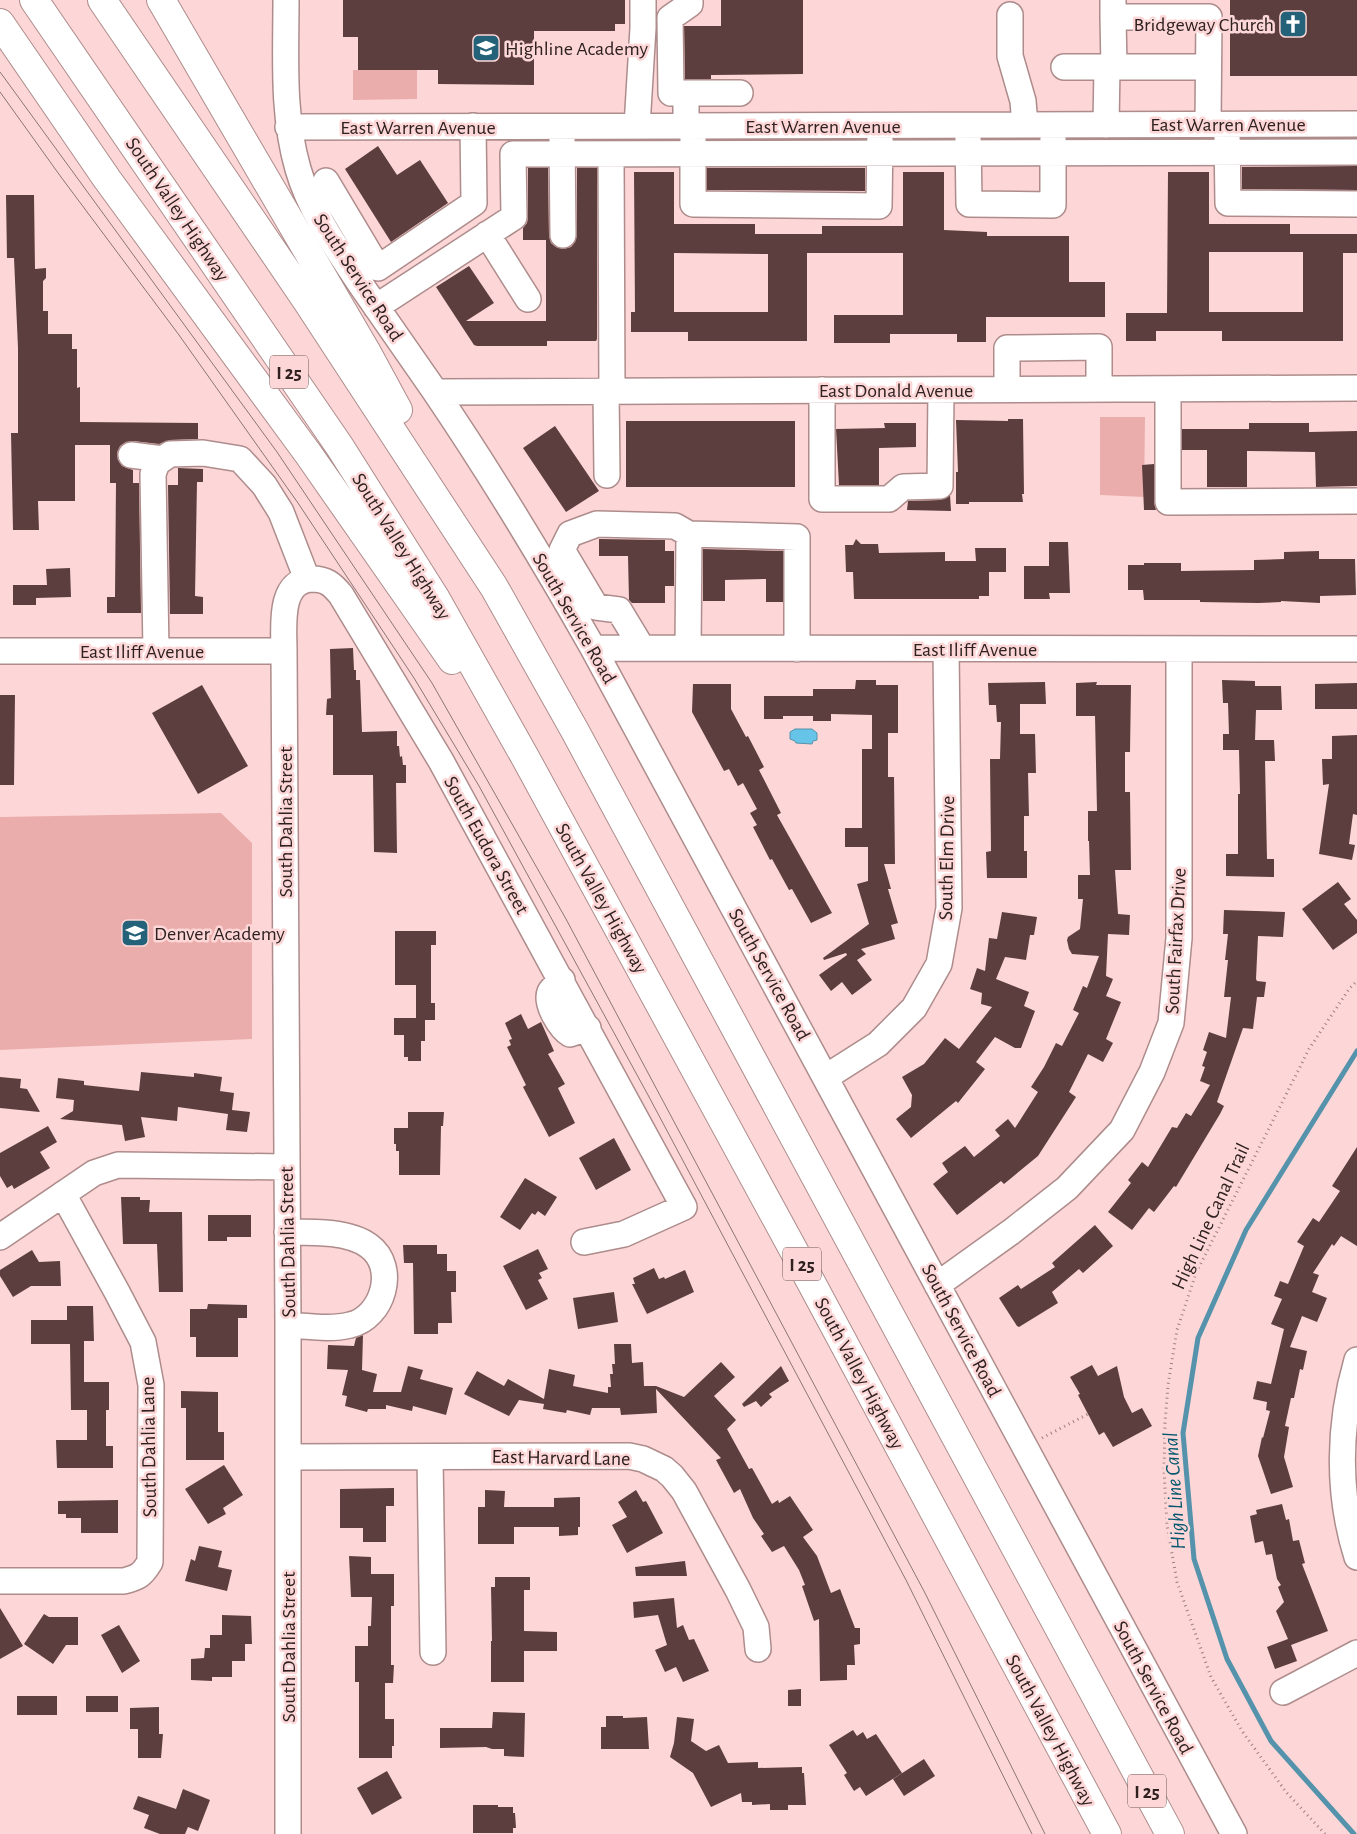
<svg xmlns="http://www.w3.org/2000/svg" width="1357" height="1834" font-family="'Alegreya Sans',sans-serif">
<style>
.green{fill:#ebadac}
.water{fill:#65c4e7;stroke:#5493ab}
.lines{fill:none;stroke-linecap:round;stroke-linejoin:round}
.stream{stroke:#5493ab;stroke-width:5}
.building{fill:#5c3e3e;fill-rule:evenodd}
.minor-casing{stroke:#ae8c8c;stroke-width:28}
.highway-casing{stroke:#ae8c8c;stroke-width:30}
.path{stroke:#9a807f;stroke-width:3;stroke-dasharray:1 4;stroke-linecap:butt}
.minor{stroke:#fff;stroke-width:25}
.highway{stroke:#fff;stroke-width:28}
.tram{stroke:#8c7473;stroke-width:1}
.labels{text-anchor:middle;stroke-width:5;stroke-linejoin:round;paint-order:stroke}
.shield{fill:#fdd7d7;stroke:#6c5857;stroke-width:1}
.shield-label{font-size:19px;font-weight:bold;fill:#2e2120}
.poi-label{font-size:20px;fill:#2e2120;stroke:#fdd7d7;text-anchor:start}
.street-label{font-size:20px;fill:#2e2120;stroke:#fdd7d7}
.water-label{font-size:21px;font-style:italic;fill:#03576f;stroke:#fdd7d7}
</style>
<rect width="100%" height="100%" fill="#fdd7d7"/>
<path class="green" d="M353,70H417V99L353,100Z
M1100,417H1145L1144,497L1100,495Z
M221,813L252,843V1039L0,1050V817Z"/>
<path class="water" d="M795,729H812L817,733V740L813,741L812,744L796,743L795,741L790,739V732Z"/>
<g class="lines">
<path class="stream" d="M1354,1834L1271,1741L1227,1659L1194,1559L1183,1433L1198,1338L1246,1230L1357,1051"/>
</g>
<path class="building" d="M343,0H625V24H615V31H534V85L438,84V70H358V37H343Z
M721,0H803V74L711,75V79H685L684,26H721Z
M1230,0H1357V76H1230Z
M378,146L397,175L420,160L448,203L391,242L345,169Z
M1357,166V190L1242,189V167Z
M528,168H548L549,236L551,243L556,247L563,249L571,247L575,242L577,235V168H597V339L596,341H547V346H477L474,345L436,287L469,266L494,303L466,321H546V240H523V228L527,223L528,217Z
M707,168H865V191L707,190Z
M634,172H674V224H755V234H822V226H903V172H944V230L987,232V236H1069V282H1105V317H986V342H957V334H890V343H834V315H903V253H807V341H688V332H631V312H635ZM674,253L768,254V312H674Z
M1168,172H1209V224H1290V234H1357V253H1343V341H1222V331H1156V341H1126V313H1167ZM1209,252H1303V312H1209Z
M6,195H34L35,269L46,268V278L43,281V311H48V334H72V349H77V388L80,387V422L198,423V439L170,440L159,444L133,441L126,442L120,446L117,453L118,460L122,466L133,470V483H139L141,613H107V597H115L116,483H110V445H75V501H38L39,530H13L11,433H18V348L14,258H7Z
M1008,419H1023L1024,494H1022L1023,502H969V504H956V472H958L956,420L1008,421Z
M626,421H795V487H626Z
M884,423H916V447L879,448V485H839L836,429L885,428Z
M1249,423H1309V432L1357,431V486L1316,487L1315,452L1247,451V487H1207V450H1182V429H1249Z
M555,426L599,491L566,512L523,448Z
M1154,464V502L1156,510H1144L1142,465Z
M178,468L203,469V482H197L195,596L203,597V614H170L168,485H178Z
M950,495L951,511L907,510L908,501L940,500Z
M599,539L665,540V551H674V586H665V603H632L629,600L628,556H599Z
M856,539L861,544H878L879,553L945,552V561H976L975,548H1006V572H989V596H979V599H854L853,572H846L845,545H853Z
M1049,542H1068L1070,593H1049L1050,599H1024V566H1049Z
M703,549L783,551V602H766V579L725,580V601H703Z
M1319,551V559H1355L1356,595L1320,596V603L1281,601V602L1258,603L1200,602V600H1144L1143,590H1128V565H1144V563H1181V571L1254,570V560L1284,559V552Z
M70,568L71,597L36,598V605H13V585H47L46,569Z
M353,648L354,670H356V680H360L362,732L397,731V746H399L400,757L402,756L403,765H406V783H396L397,853L374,852L373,775H333V715H326L327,699L331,698L330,649Z
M856,680H876V685H898V733H888V777H894L895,864H884L891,889H888L898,923L891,925L895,939L861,949L866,954L857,960L872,980L852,995L842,982L831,991L819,975L847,955L846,953L824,960L823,958L869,924L857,884L868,881V847H845V828H862V749H872V715L831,714V721H813V716H783V719H764V696H813V689H855Z
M1222,680L1255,681V686H1281L1282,710H1256L1255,740H1274L1275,761H1265L1267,859H1274V877L1226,876V854H1238V794H1240L1239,750H1223V734H1229L1228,703H1223Z
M1045,682L1046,704H1020V734H1035L1036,773H1028L1029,816H1024V851H1027V878H987L986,852L991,851L990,759H1000L1001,722H997L996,705H989L988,683Z
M1097,682L1096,685H1131L1130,752H1125V792H1130L1131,870H1115L1118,914L1130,915L1129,935L1108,934L1106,976L1113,979L1106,996L1121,1002L1106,1039L1113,1043L1103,1062L1088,1054L1069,1092L1076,1097L1038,1156L1004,1184L1001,1181L957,1215L933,1184L948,1172L942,1163L965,1146L974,1157L1000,1136L995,1130L1008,1119L1015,1128L1038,1092L1031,1087L1044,1067L1056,1043L1062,1046L1079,1013L1073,1010L1083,986L1087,988L1099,956L1072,954L1069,949L1067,940L1068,937L1080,929L1083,899H1078V875H1090L1089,841H1088V811H1097L1095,716H1076V683Z
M1357,683V709H1315V684Z
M693,684H731V709L746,737L748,736L764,767L759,770L781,813L777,815L832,913L811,923L792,889L789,890L772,859L770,860L753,827L757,825L750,813L757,809L743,783L738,786L729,769L724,771L692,712Z
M202,685L248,766L198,794L152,713Z
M0,695H15L14,785H0Z
M1357,735V815L1353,814L1349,844L1355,845L1352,860L1319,854L1329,784L1323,785L1322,759H1332V736Z
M1338,882L1351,899L1344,904L1357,920V933L1333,950L1302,909Z
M1224,910L1285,912L1283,937L1258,936L1256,979L1257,981L1266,982L1264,997H1257L1253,1029L1243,1028L1217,1102L1224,1106L1220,1114L1176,1187L1174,1186L1154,1212L1149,1208L1132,1230L1108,1212L1131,1183L1128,1180L1142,1162L1148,1167L1172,1127L1177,1128L1186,1113L1191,1116L1210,1085L1200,1081L1205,1067L1202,1066L1207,1052L1203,1050L1209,1032L1226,1038L1231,997H1224L1228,960H1225L1228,934H1223Z
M1002,912L1037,917L1034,935H1030L1026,960L1005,957L996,979L1029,992L1024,1006L1035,1011L1021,1048H1015L995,1037L976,1062L985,1069L958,1103L956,1101L911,1138L896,1119L911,1107L912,1095L902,1077L924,1064L945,1038L959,1049L992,1007L981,1004L982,993L970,989L977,968L985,971L989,938L997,939Z
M395,931H436V945H431V1003H435V1020H425V1041H421V1061H408V1057H404V1035H394V1018H416V985H395Z
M521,1014L528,1029L541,1022L554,1051L548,1054L565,1084L558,1088L575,1123L549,1137L523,1087L526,1085L507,1047L511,1045L509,1040L512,1039L505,1023Z
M141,1072L194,1077V1073L222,1077L220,1091L234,1093L232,1110L250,1112L247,1132L226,1130L228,1114L178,1107L177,1121L141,1117L145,1137L125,1141L122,1125L60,1119L73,1111L74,1100L56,1098L58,1078L84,1081V1085L139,1091Z
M0,1077L21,1079L20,1088L27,1089L40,1112L0,1108Z
M408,1112H444L443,1126H441L440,1175H399V1151H396V1144H394V1128H408Z
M48,1126L57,1142L40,1152L50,1168L14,1189L12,1185L7,1188L0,1176V1153Z
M614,1138L631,1170L596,1190L579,1158Z
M1357,1147V1246L1341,1236L1334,1246L1332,1244L1313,1273L1319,1275L1312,1292L1327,1298L1317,1322L1302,1316L1290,1347L1307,1351L1303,1370L1300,1369L1294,1398H1291L1285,1426L1289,1427L1284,1457L1293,1487L1271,1494L1258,1456L1262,1437L1263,1438L1270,1411L1266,1410L1267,1402L1253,1399L1257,1381L1271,1384L1284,1329L1271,1324L1282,1299L1274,1296L1280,1281L1288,1284L1304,1246L1297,1242L1313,1218L1319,1222L1340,1191L1332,1186Z
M525,1178L557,1197L545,1216L538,1211L535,1215L532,1213L520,1230L500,1217Z
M121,1197H140V1200H150L149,1212H182L183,1292H159L157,1244H123Z
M208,1215H251V1237H227V1241H208Z
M1095,1225L1113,1246L1083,1273L1079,1269L1052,1292L1058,1303L1019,1327L1017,1326L999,1298L1018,1285L1021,1289L1055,1267L1052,1263Z
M403,1245H437V1254H447V1271H456V1292H451L452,1323H438V1334H414L413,1263H404Z
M538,1249L548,1269L539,1273L542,1278L538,1280L548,1299L526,1310L503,1266Z
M32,1250L39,1262L60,1261L61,1286H31L13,1297L0,1276V1270Z
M654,1268L659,1279L664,1277L665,1279L685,1270L694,1292L647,1314L632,1284H635L633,1278Z
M614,1292L618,1322L578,1329L573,1298Z
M208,1304L247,1305V1318H238V1357H196V1337H190V1309H207Z
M67,1306H93L94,1341H84V1382H109V1410H106V1446H113V1468H57L56,1440H87V1410H71L70,1344H31V1320H67Z
M363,1335L362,1370L377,1374L373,1392H401L408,1366L423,1370L420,1379L453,1388L446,1415L413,1406L412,1411L386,1405V1409H368L367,1412L345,1406L347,1396L342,1395L348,1370L327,1369L328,1345L354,1346L356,1338Z
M614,1344H631L632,1363L643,1362L644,1386H656L684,1397L721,1362L735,1377L714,1396L736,1420L727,1429L749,1469L752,1468L772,1504L778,1500L779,1503L790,1496L813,1530L803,1537L817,1556L831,1593L840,1589L855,1628H860V1644L854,1645L855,1665H847V1680L820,1681L819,1619L814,1621L802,1586L805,1585L799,1570L784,1546L772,1552L761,1536L764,1534L753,1518L740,1489L734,1493L716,1460L721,1458L656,1389L657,1413L621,1415L620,1408H592L590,1415L567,1410L566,1413L543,1409L544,1404L519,1400L509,1416L464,1394L477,1371L504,1386L508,1379L544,1399L549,1369L575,1375L573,1386L608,1393V1387H611L610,1374H613L612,1364H615Z
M1092,1365L1098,1376L1117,1366L1124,1397L1132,1413L1142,1408L1152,1426L1113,1447L1104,1432L1099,1435L1078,1395L1080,1394L1070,1377Z
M781,1366L789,1381L769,1394L772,1397L761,1407L756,1401L744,1407L742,1404Z
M181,1391L218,1392V1432H224V1460H186V1408H181Z
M224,1465L243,1495L223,1508L226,1514L208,1524L185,1489Z
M394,1488V1506H386V1542H363V1528H340V1489Z
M485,1490L505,1491L504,1507H554V1498L580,1497V1527H578V1535L559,1536V1527H514V1544H478V1507H485Z
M636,1490L643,1502L646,1501L663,1533L627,1553L612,1525L627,1517L618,1502Z
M118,1500V1533H81V1518H66V1514H58V1501Z
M1282,1504L1286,1520L1289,1519L1293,1541L1299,1540L1305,1563L1302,1564L1328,1631L1291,1645L1297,1661L1275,1669L1267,1647L1288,1639L1276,1611L1284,1602L1278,1587L1281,1585L1277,1579L1272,1554L1266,1555L1263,1541L1255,1543L1250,1516L1257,1514L1256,1510Z
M199,1546L222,1551L218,1567L232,1570L227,1591L185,1581L191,1559L195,1561Z
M349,1556L371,1557V1574H394V1606H391V1665H394L393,1683H385V1719H394V1746H392V1758H359V1682H355V1646H368V1626H371L372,1597H351Z
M685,1561L687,1576H636L635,1567Z
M495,1577H530V1590H524V1631L557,1632V1651H524V1682H491V1641H492L491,1587H495Z
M674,1598L677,1628L683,1625L689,1640L694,1639L709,1671L683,1682L676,1667L665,1672L655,1650L667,1645L658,1615L634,1618L633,1602Z
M0,1608L23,1646L0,1659Z
M44,1614L49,1617H78V1645H66L53,1664L24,1644Z
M222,1615L251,1616L252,1644H245V1661H232V1677H212V1681L191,1680V1659L204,1658L205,1648H210V1635H222Z
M119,1625L140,1661L122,1673L101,1635Z
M801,1689V1706H788V1690Z
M17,1696H57V1715H17Z
M86,1696H118V1712H86Z
M159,1707V1734H163L161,1758H138V1729H130V1708Z
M493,1712L525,1713L524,1757L504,1756V1749H492L486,1747L440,1748V1728H492Z
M606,1716H623V1718L647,1717L649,1749H601V1727H606Z
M677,1717L694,1719L691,1741L706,1751L719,1745L728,1763L758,1762V1768L802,1767V1773H804L806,1805H788V1810H770V1804L752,1805V1802H742L741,1793L711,1807L693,1773L670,1757L674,1743Z
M853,1730L857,1736L863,1732L867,1739L876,1734L902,1773L866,1796L860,1787L854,1791L844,1775L847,1773L829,1745Z
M924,1759L935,1776L904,1796L893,1779Z
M387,1771L402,1798L372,1815L357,1788Z
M183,1789L210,1800L198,1831L188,1827L185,1834H160L144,1828L149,1815L133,1809L138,1796L176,1809Z
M473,1805H498V1807H513V1813H515L516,1828H513V1833H473Z"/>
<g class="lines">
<defs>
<path id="minor" d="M286,0C286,57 282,114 298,169C310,211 337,249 361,285C385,320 410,355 434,390C491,474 543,560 593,648L1234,1834
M1113,0V17H1209L1208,124
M1010,15V56L1023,101L1025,125
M1113,17L1114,67
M1064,67H1208
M686,93H740
M1106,125L1107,67
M637,126L643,28V0
M686,126V93H671L670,18L690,4V0
M288,127L1357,124
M1227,135L1228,203L1357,204
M968,136L969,204L1053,205V138
M693,137V204L879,206L880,136
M562,138L563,235
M611,154L612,392
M326,181L378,268L474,203L473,126
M487,234L528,299
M376,307L514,217L513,154L1357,152
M1007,389V348L1099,347V389
M1168,389V502L1357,501
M822,390V499H889L903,487L940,486L941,390
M436,392L1357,388
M606,392L607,475
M131,455L163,459
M593,648L1357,649
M642,648L619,610L596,607L562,550L570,534L597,524L675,526L689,534
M688,648L689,534L797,537V649
M0,651H284
M156,651L153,474L157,463L170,454L203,453L240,459L264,485L281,512L307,579
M562,980C558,984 552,988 550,992C545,1004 561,1029 570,1034L588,1028
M826,1077L878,1044L914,1008L939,964L949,908L946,649
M287,1232C312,1232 349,1231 369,1246C398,1267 383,1318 350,1325C330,1330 308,1326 288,1325
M0,1237L94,1173L118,1165L286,1167
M937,1285L1011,1232L1067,1188L1122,1130L1152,1072L1171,1023L1179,938V649
M1357,1360C1338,1425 1337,1494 1357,1557
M288,1457L629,1456L643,1459L664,1469L672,1476L684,1491L738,1590L756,1627L758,1649
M430,1457L433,1652
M0,1581H124C139,1577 142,1575 150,1562L151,1385L143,1342L117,1292L63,1194
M1283,1692L1357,1653
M288,1834V1325L284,651C284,627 278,581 312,579C326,579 332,584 341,595L441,761L684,1207L624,1234L584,1242"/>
<path id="highway" d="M34,0L340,447L436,599L525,757L812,1284L1107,1834
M102,0L307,301L494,587L575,731L1170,1834
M161,0L366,351L398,410
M0,23L107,179L309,455L452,660"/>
</defs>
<use href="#minor" class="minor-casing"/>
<use href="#highway" class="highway-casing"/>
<path class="path" d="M1042,1438L1088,1414
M1325,1834L1286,1792L1242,1731L1211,1677L1177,1582L1167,1525L1164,1470L1165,1423L1168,1385L1177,1330L1196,1273L1309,1049L1349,989L1357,981"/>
<use href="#minor" class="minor"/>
<use href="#highway" class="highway"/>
<path class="tram" d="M0,72L277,452L432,683L566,919L768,1298L925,1593L1045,1834
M0,92L61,177L179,335L298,503L414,678L479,786L648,1095L906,1580L1032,1834"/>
</g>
<defs>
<symbol id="church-square" viewBox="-11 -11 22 22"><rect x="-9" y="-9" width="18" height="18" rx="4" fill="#236278" stroke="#fdd7d7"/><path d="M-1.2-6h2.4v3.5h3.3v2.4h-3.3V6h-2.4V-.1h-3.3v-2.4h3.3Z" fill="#fff"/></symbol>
<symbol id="school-square" viewBox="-11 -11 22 22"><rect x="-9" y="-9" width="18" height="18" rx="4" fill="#236278" stroke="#fdd7d7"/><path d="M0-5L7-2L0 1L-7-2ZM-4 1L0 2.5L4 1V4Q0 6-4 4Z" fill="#fff"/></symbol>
</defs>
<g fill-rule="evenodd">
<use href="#church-square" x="1277" y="8" width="32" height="32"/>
<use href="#school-square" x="470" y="32" width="32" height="32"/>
<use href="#school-square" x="119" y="917" width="32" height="32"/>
</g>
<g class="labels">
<g class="shield">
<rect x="270" y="355.5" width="38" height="33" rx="4"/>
<rect x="783" y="1247.5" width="38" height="33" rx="4"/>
<rect x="1128" y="1774.5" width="38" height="33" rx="4"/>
</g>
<g class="shield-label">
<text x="289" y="379">I 25</text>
<text x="802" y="1271">I 25</text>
<text x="1147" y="1798">I 25</text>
</g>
<g class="poi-label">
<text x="1274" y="31" text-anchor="end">Bridgeway Church</text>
<text x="505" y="55">Highline Academy</text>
<text x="154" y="940">Denver Academy</text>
</g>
<g class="street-label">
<text x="1228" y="131">East Warren Avenue</text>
<text x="823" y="133">East Warren Avenue</text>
<text x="418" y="134">East Warren Avenue</text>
<text transform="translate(178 209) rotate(56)" y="7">South Valley Highway</text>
<text transform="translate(359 277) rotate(57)" y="7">South Service Road</text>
<text x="896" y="397">East Donald Avenue</text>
<text transform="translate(402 546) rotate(58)" y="7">South Valley Highway</text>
<text transform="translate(575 618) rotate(60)" y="7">South Service Road</text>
<text x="975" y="656">East Iliff Avenue</text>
<text x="142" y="658">East Iliff Avenue</text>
<text transform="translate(285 822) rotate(-90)" y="7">South Dahlia Street</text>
<text transform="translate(487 845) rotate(61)" y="7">South Eudora Street</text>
<text transform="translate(946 858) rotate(-89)" y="7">South Elm Drive</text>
<text transform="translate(602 898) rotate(61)" y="7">South Valley Highway</text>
<text transform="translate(1175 941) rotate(-87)" y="7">South Fairfax Drive</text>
<text transform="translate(770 974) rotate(61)" y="7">South Service Road</text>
<text transform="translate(1210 1216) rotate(-65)" y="7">High Line Canal Trail</text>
<text transform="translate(287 1242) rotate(-91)" y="7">South Dahlia Street</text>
<text transform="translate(962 1330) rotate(62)" y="7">South Service Road</text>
<text transform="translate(860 1373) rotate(62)" y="7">South Valley Highway</text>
<text transform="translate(148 1447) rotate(-91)" y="7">South Dahlia Lane</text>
<text transform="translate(561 1457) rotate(1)" y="7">East Harvard Lane</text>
<text transform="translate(288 1647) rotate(-90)" y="7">South Dahlia Street</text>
<text transform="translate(1154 1687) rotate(62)" y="7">South Service Road</text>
<text transform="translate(1051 1730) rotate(62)" y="7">South Valley Highway</text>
</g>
<g class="water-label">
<text transform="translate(1174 1491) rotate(-94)" y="7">High Line Canal</text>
</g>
</g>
</svg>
